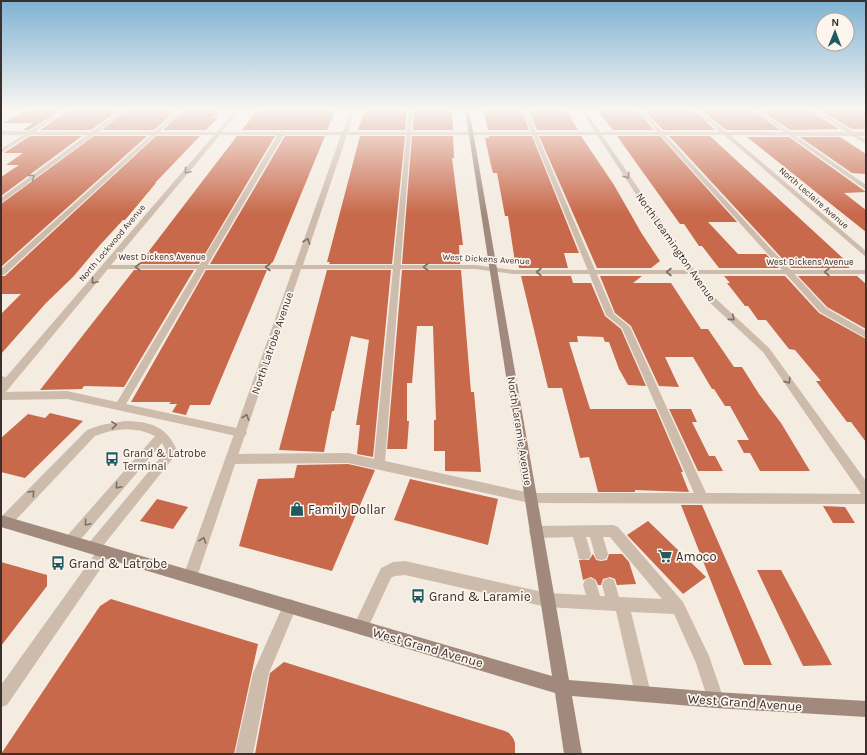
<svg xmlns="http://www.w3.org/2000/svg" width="867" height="755" font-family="Karla,sans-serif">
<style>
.building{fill:#c8694b}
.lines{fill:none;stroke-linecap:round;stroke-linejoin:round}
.lane{fill:#cdbbac;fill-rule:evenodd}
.street{fill:#cdbbac;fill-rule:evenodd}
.secondary{fill:#a18a7d;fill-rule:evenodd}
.oneway{stroke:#7d6f65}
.labels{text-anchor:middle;stroke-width:3.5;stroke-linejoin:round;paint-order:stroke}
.far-street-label{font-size:9px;fill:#3b302b;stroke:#fbf5ee}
.street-label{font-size:11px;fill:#3b302b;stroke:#fbf5ee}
.poi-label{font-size:11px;fill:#3b302b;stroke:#fbf5ee;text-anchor:start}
.near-poi-label{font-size:13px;fill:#3b302b;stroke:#fbf5ee;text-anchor:start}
.near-street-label{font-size:13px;fill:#3b302b;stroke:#fbf5ee}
</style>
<rect width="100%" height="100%" fill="#f4ebe1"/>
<path class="building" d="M29,109H63L29,130H23L33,123H3Z
M71,109H120L91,130H40Z
M128,109H178L154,130H102Z
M185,109H222L213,118H218L206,130H163Z
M258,109H336L327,130H242Z
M370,109H407L405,130H358L365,110Z
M414,109H452L453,130H413Z
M483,109H521L529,130H488Z
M528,109H566L578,130H537Z
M596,109H636L654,130H613Z
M643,109H693L715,130H663Z
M700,109H751L780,130H726Z
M759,109H808L839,129L790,130Z
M817,109H866V129H852Z
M30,136H82L1,196V177L19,165H6L23,153H4Z
M94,136H147L1,267V204Z
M156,136H200L155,183H156L125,220H123L100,245L73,277L46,303L1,354V314L21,294H1V276H5Z
M237,136H275L199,264H139Z
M285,136H325L273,262L270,264H210Z
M360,136H405L392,264H329L330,262H327Z
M412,136H453L454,158H452L463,245H459L460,264H402Z
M489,136H532L579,253H564L568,268H519L518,262H515L508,216H505L497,173H493L490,161L485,138H489Z
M539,136H581L614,185L642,234L660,261L651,268H597Z
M617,136H660L737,222H708L738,254H766L779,268H719L702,246H699L684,224H680Z
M669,136H710L846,261H842L850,268H791Z
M747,137H789L866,192L844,193L866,210V232Z
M800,137H840L866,154V174L852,173Z
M134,270H194L124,387L84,386L82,389L40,390Z
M206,270H267L210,405H190L186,415L172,412L177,404H169L171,402H131Z
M327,270H391L373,457L357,454L360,425H356L369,340L351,336L334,411H332L324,452L279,450Z
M402,270H461L471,392H474L481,472L445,471V451H434V420H436L433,326H417L412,383H407V421H409L407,449H387Z
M521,276H571L573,283H591L605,316L621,329L646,386L628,385L619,369L609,342H605L603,337L577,336L578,342H569L590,409H656L683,472H681L689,492L635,490V492H598L589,457L580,458L562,388H548Z
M600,276H642L633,283H671L701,329H708L734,367H742L759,394L781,423L810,471H760L750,453H744L737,440H749L730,406H725L714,389H712L693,357H665L679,387L659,386L631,326L615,313Z
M724,276H785L819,313L866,339V442L851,422H847L816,381H821L795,350L789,349L766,320H758L748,306H745L727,283H730Z
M798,276H857L866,284V329L827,307Z
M669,409H691L697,422H692L709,456H715L723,471H698Z
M50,413L83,421L25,478L1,472V438L28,414L45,418Z
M348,464L375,470L332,571L239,546L258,479L294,478L297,465Z
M410,479L498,499L488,545L394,520Z
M157,499L188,507L173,529L140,521Z
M681,505H702L772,665H744Z
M823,506L845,507L855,523H833Z
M648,521L706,577L683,594L627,535Z
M593,554L596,560L601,561L607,560L609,554H622L629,562L636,584L617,585L615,579L610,577L603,579L601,585H598L596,580L591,577L583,580L579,560H589Z
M1,562L47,575V586L1,646Z
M757,570H781L832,665L803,666Z
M111,599L258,644L234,754H1L100,606Z
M284,662L505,731L509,733L513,738L515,743V754H255L270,673Z"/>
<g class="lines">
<path class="lane" d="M65,109H70L1,153V149Z
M180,109H184L4,275H1V269Z
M409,109H413L385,461L530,493H694L622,328L606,315L522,109H526L614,314L630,327L706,493L866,494V504L530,503L348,463L231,464L227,462L225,459L227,456L231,454L348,453L374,459Z
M637,109H641L826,308L866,331V338L820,312Z
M752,109H757L866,185V190Z
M282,131L285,133L126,404L241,429L245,430L247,433L245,436L241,437L67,399L1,400V392L67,391L117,402L279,133Z
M1,376L13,379L14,381L9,385L1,382Z
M125,421C153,422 166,426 178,452L98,552L93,554L88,552L86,548L88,544L166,451L162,443L76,545L71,547L66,545L64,541L66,537L155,436C135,426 115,428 95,436L10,526L5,528L1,526V517L87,430L101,425Z
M613,525L618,527L683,602L709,656L724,700L722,706L716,708L710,706L696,663L674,614L631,612L651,694L649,700L643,702L637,700L635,694L616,611L547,607L405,575L395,576L391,578L366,632L361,635L356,632L353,627L381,568L393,562L405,561L547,593L586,595L583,585L585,580L590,578L595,580L600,596H605L602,585L604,580L609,578L614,580L619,597L662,599L610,537H603L608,554L606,559L601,560L596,559L590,537H586L591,554L589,559L584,560L579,559L573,537L536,538L531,536L529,532L531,528L536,526Z
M290,599L295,601L297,606L269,673L253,754H235L253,673L285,601Z"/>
<path class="street" d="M8,109H13L1,115V112Z
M122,109H127L98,132H217L237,109H241L222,132H343L351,109H355L348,132H595L580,109H584L600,132H720L694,109H698L726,132H847L809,109H814L854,132H866V136H859L866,140V144L852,136L730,135L866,251V257L724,135H602L694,270H866V274H697L714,297L769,348L866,481V496L862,495L763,352L708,301L689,274H514L475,269H301L197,577L195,582L190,584L185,582L183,577L293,269H108L5,393L1,394V383L214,135H94L1,203V198L87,135H1V131L91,132ZM220,135H341L295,265H111ZM347,135H597L686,270H514L475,265H303Z
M105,545L110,547L112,551L110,555L7,705L1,707V685L100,547Z"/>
<path class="secondary" d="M465,109H469L569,680L716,692L866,701V717L716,708L572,696L582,754H564L555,693L1,527V515L552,676Z"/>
</g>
<defs><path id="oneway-chevron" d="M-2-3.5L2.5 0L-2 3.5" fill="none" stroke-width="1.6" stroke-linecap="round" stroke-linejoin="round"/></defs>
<g class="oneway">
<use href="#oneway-chevron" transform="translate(187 171) rotate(130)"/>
<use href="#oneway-chevron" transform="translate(627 176) rotate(56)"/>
<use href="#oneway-chevron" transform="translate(32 177) rotate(-37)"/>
<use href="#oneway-chevron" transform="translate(307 241) rotate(-71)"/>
<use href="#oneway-chevron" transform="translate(138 267) rotate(180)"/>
<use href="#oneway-chevron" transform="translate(268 267) rotate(180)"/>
<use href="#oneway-chevron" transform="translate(426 267) rotate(-180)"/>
<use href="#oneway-chevron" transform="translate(539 272) rotate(180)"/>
<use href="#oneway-chevron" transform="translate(669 272) rotate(180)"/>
<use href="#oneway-chevron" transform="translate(827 272) rotate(180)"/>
<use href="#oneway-chevron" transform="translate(94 281) rotate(130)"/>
<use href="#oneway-chevron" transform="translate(732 318) rotate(40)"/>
<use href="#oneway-chevron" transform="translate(788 381) rotate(55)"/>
<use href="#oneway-chevron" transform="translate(246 417) rotate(-71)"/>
<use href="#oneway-chevron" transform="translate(114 425) rotate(-5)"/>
<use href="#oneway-chevron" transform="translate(118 486) rotate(131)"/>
<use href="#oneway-chevron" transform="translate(32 493) rotate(-47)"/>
<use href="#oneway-chevron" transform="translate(87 523) rotate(130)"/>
<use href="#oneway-chevron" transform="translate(203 540) rotate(-71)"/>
</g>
<linearGradient id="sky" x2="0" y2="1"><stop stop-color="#7eb2d2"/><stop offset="0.51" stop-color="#faf6f2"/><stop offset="1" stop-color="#faf6f2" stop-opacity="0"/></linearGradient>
<rect width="867" height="214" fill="url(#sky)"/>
<defs>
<symbol id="bus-bare" viewBox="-9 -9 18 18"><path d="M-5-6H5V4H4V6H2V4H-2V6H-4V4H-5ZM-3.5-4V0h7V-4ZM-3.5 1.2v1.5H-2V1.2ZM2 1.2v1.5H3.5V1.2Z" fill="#1f5a5e" stroke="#fbf5ee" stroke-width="2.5" paint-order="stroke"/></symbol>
<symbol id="shop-bare" viewBox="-9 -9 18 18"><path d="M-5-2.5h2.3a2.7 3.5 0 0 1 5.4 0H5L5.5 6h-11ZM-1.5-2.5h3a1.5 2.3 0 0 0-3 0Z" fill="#1f5a5e" stroke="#fbf5ee" stroke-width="2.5" paint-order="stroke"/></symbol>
<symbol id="supermarket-bare" viewBox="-9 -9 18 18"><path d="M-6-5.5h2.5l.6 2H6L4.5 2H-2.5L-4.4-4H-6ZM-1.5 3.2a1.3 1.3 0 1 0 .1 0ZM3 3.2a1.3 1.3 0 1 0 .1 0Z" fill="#1f5a5e" stroke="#fbf5ee" stroke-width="2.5" paint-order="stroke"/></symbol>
</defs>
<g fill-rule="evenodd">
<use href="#bus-bare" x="102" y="449" width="20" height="20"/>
<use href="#shop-bare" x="287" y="499" width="20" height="20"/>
<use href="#supermarket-bare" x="655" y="546" width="20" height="20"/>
<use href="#bus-bare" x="48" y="553" width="20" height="20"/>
<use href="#bus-bare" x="408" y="586" width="20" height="20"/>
</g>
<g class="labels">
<g class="far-street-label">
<text transform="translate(814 198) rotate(41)" y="3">North Leclaire Avenue</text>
<text transform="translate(112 243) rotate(-50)" y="3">North Lockwood Avenue</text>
<text x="162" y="260">West Dickens Avenue</text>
<text transform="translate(486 259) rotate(3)" y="3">West Dickens Avenue</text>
<text x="810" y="265">West Dickens Avenue</text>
</g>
<g class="street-label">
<text transform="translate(676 247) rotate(55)" y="4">North Leamington Avenue</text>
<text transform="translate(272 343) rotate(-71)" y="4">North Latrobe Avenue</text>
<text transform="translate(520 431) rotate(81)" y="4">North Laramie Avenue</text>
</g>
<g class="poi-label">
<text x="123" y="457">Grand &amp; Latrobe<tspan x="123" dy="13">Terminal</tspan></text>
</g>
<g class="near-poi-label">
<text x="308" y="514">Family Dollar</text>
<text x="676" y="561">Amoco</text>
<text x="69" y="568">Grand &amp; Latrobe</text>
<text x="429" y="601">Grand &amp; Laramie</text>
</g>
<g class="near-street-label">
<text transform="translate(428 647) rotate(16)" y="5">West Grand Avenue</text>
<text transform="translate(745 702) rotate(4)" y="5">West Grand Avenue</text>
</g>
</g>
<rect width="867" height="755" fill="none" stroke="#3b302b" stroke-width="4"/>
<g transform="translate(835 32) rotate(1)"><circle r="19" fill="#fbf5ee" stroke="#aea6a0"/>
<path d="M0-3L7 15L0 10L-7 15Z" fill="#1f5a5e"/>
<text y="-6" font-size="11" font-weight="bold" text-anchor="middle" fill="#3b302b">N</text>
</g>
</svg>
